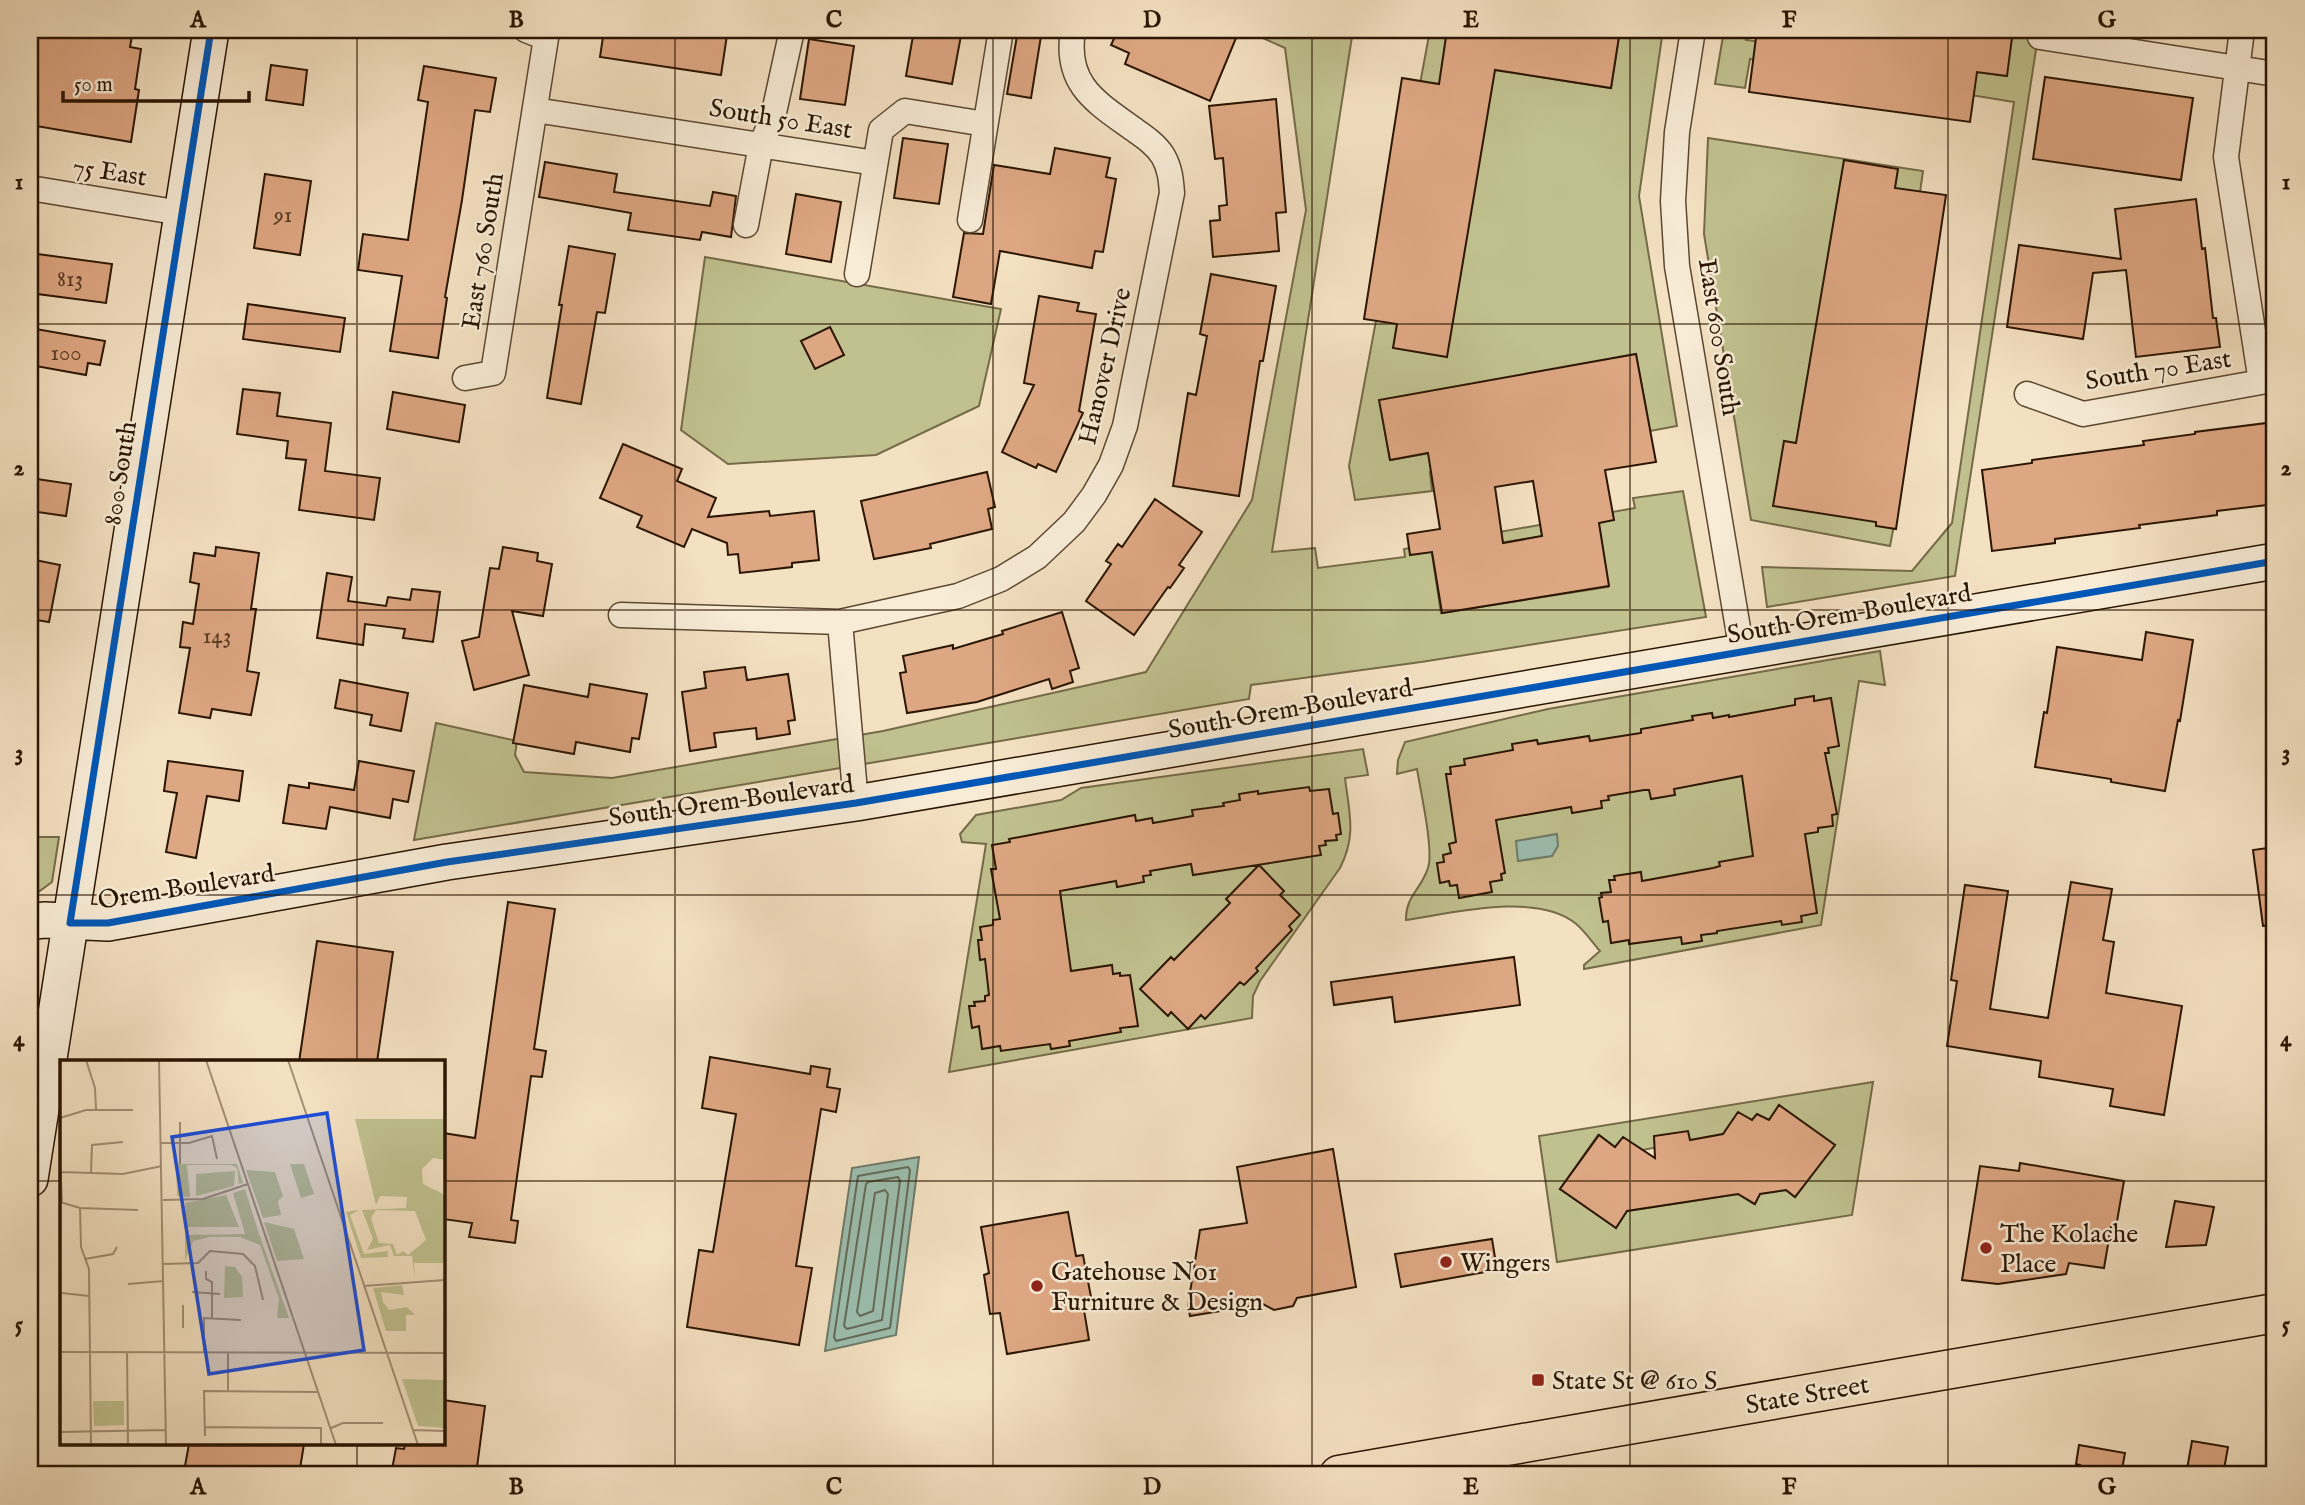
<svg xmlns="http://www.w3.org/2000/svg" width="2305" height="1505" font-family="'IM FELL English',serif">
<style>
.green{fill:#c0c18f;stroke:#756b48;stroke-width:2;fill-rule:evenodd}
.water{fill:#9cbeae;stroke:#6e7a69;stroke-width:2}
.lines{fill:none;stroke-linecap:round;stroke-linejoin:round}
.shore{stroke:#636a58;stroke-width:2}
.building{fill:#dea783;stroke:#2a1502;stroke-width:2;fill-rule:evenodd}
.street-casing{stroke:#5c4832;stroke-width:27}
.secondary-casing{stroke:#2a1502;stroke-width:38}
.primary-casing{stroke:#2a1502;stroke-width:41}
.street{stroke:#f8ecd7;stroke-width:24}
.secondary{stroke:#f8ecd7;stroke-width:35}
.primary{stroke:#f4e1c2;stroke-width:38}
.cycleway-casing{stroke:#f8ecd7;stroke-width:11}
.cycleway{stroke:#0057b8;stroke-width:7}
.grid{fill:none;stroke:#2a1502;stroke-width:2;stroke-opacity:0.55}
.poi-dot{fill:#8f2418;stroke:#f8ecd7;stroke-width:2.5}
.labels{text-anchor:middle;stroke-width:5;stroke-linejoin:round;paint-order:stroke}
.number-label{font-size:23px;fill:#573a22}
.street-label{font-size:26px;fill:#2a1502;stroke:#f8ecd7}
.poi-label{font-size:26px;fill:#2a1502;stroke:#f8ecd7;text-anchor:start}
.inset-road{fill:none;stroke:#a38f75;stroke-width:2}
.view{fill:#1d4ed8;fill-opacity:0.15;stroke:#1d4ed8;stroke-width:3.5}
.inset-edge{fill:none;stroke:#2a1502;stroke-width:3.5}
.neatline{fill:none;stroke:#2a1502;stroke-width:2.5}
.grid-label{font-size:23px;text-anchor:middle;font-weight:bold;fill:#2a1502}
</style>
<rect width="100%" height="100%" fill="#f4e1c2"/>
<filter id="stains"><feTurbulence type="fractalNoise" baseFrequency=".00286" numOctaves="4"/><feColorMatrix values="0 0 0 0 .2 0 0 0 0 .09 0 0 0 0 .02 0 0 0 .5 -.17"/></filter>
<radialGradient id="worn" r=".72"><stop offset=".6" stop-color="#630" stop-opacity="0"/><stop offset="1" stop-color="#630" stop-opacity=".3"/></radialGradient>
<path class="green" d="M1245,30H1353L1272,552L1315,548L1318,568L1405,557L1404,549L1635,508L1633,498L1683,491L1706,617L1421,662L1251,685L1249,699L414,840L436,723L517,741L515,755L524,772L612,778L883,731L1146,672L1252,500L1306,210L1285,48ZM1599,527L1608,587L1441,613L1432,554Z
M1430,30H1447L1443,62L1611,88L1620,30H1663L1639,196L1677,426L1430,472L1432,491L1355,500L1349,466ZM1636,355L1647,415L1390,460L1380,401Z
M1724,30H1747L1746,40L2006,76L2013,30H2039L1955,576L1767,607L1762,567L1912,571L1952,523L2014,102L1750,59L1745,88L1715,84Z
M1708,138L1923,171L1874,516L1895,520L1890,546L1751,520L1704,234Z
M705,257L1001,309L979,406L876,455L728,464L681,430Z
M1880,651L1885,685L1859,681L1821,925L1584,969V965L1600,951C1592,942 1584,930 1575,923C1536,892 1453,913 1406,920C1405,895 1425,886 1429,864C1432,842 1421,793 1417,769L1397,774L1398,760L1405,742L1548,709Z
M1363,749L1368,775L1345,778C1349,812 1357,835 1340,868L1260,981L1253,996L1252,1018L949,1072L986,844L962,842L960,834L976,815L1061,800L1081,788Z
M30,837H59L52,882L37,893L30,894Z
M1873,1082L1852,1215L1557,1262L1539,1136ZM1779,1105L1835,1145L1795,1197L1786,1190L1760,1193L1754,1204L1738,1194L1627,1211L1616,1227L1560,1189L1598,1135L1615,1147L1623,1138L1643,1150L1723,1134L1738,1113L1752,1120L1757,1114L1769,1120Z"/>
<path class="water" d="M1557,834L1558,846L1552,856L1518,861L1516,841Z
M919,1157L896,1335L825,1351L852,1168Z"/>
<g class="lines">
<path class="shore" d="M908,1167L910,1170L890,1328L836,1341L834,1337L858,1176Z
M898,1177L900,1181L882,1320L847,1329L844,1326L866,1184L868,1182Z
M885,1190L888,1194L873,1311L860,1316L857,1312L875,1193Z"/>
</g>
<path class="building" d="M30,30H133L130,47L141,49L135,89L139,90L131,142L30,125Z
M604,30H695L727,35L721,75L600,57Z
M914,30H962L952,84L906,76Z
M1018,30H1042L1031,98L1007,94Z
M1118,30H1217L1236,38L1210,101L1125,64L1129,53L1111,45Z
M1447,30H1620L1611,88L1495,70L1447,357L1393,348L1397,324L1364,319L1402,78L1439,84Z
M1757,30H2013L2007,76L1977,72L1970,122L1749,92Z
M809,39L854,46L845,105L800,99Z
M271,65L307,70L303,105L266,100Z
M424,66L496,78L490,112L475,110L462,200L445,297L447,298L438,358L390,351L402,276L358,270L363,234L408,240L428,102L418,100Z
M2045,77L2193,98L2181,180L2033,159Z
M1276,99L1286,212L1276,213L1279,251L1213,257L1210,221L1220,220L1219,206L1227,205L1223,158L1215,159L1209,106Z
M903,138L948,144L939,204L894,198Z
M1055,148L1110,158L1106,177L1116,179L1103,252L1095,251L1092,268L1000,251L991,304L953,297L964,233L983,234L994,165L1050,174Z
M1844,160L1898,169L1895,188L1946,195L1896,529L1876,526V522L1773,506L1784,441L1796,443Z
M545,162L617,174L614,192L710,206L713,192L736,196L731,237L702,232L700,240L628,230L631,213L539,197Z
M265,174L311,181L300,255L254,248Z
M796,194L841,202L831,262L786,254Z
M2196,199L2202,249L2205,248L2213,318H2216L2220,347L2136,357L2126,270L2093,273L2083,339L2007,327L2019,245L2121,259L2115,209Z
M569,246L615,254L605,313L597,312L581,404L547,398L562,305H559Z
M30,253L112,264L106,303L30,293Z
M1211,274L1276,286L1263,361H1260L1239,496L1173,486L1188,393L1196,395L1207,336L1200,334Z
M1039,296L1079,303L1077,311L1096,314L1079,411L1083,413L1056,472L1038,464L1036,468L1002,452L1034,385L1024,383Z
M248,304L345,318L340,352L243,339Z
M830,327L844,355L815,369L801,341Z
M30,328L105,341L100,365L88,363L86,375L30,365Z
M1636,354L1656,462L1605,470L1614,520L1599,523L1609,586L1442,613L1432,552L1410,555L1407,534L1440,529L1428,453L1390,460L1379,400ZM1533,481L1542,536L1503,543L1495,487Z
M243,389L280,393L277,416L331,423L325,471L380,478L374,520L299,510L306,460L286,458L288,441L237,434Z
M393,392L465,405L459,442L387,429Z
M2275,422V504L2217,511V515L2139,525L2140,528L2055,539V543L1992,551L1982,470L2032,463V460L2144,445L2143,441L2195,434V432Z
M623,444L682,469L677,481L716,498L708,517L769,511L770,516L814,511L819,560L792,563V567L740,573L738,554L728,555L727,543L692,529L684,547L637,527L642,516L600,498Z
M987,472L995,507L988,509L992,529L930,544L931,548L874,559L861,501Z
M30,478L71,484L66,516L30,511Z
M1155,499L1202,532L1179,565L1184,568L1170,588L1168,587L1134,635L1086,601L1111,564L1106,561L1118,544L1122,547Z
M216,547L259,553L251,609H256L247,671L259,673L251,715L212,709L210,718L179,713L190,648L180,647L183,622L193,624L199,584L190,582L194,553L215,556Z
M503,547L538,553L537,561L552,564L543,616L512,611L529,675L474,690L462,641L479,637L490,568L499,569Z
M30,559L60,565L49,622L30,619Z
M327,573L352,577L348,601L386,606L388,597L410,600L412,589L440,592L433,642L403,638L405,629L365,624L363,645L317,638Z
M1062,612L1079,668L1070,671L1073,682L1052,689L1049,679L977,702L907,713L900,673L906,672L903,656L953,645V649L1003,634L1002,631Z
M2146,632L2193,640L2180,721L2178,720L2165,791L2111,782V779L2035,767L2044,712L2047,713L2057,647L2142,660Z
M745,667L747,680L788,674L795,720L788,721L790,734L757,739L756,728L714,733L716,747L690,751L682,692L706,688L704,672Z
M340,680L408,693L401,731L370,725L372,715L335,708Z
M590,684L647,694L639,739L632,738L630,752L576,742L574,754L513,743L524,685L588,697Z
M1814,696V701L1831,698L1839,746L1828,748L1829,753H1825L1837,814L1832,815L1833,826L1818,828V832L1805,834L1817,913L1801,916L1802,922L1782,925L1781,921L1717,931V933L1701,935L1702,941L1682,944L1681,937L1629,944V940L1611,943L1608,921L1603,922L1599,898L1602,897L1601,893L1611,892L1609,880H1615L1614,876L1641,872L1642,881L1713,868L1720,866L1719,862L1753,856L1742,776L1674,789L1675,795L1651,799L1649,790H1644L1608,796L1609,800L1601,801L1602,808L1572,813L1571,807L1496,820L1505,873L1501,874L1502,880L1490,882L1492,892L1459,898L1457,885L1450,886L1449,881L1440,883L1437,863L1444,862L1443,855L1451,853L1449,844L1456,842L1446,774H1451L1450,767L1465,765L1464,759L1513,750L1512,744L1537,740L1538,744L1589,736L1590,741L1641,733V729L1693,720L1692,716L1712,713L1713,718L1729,715V717L1795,705V699Z
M168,761L243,771L239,801L207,796L196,858L166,852L177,793L164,791Z
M359,761L414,771L408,802L393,799L390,818L330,807L326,829L283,823L289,785L309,788V783L354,790Z
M1309,787L1310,791L1329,789L1333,814L1338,813L1341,834L1336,835L1337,840L1325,841L1326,845L1319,846L1321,855L1193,875L1191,864L1150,871L1151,875L1143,876L1144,882L1117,887L1116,881L1060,891L1071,971L1112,965L1113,974L1120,973V976L1130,975L1138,1026L1120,1028L1121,1032L1069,1041L1070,1046L1051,1049L1050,1044L1001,1051L1000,1046L982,1049L979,1026L972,1028L969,1006H975L974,1002L985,1001V996L989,995L985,959L980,960L978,940H982L980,927L993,925V920L1000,919L991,869H996L992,845L1010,842L1009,839L1135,815L1136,821L1152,818L1153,823L1193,816L1192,810L1224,806L1223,803L1240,800L1239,794L1258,791V794Z
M2275,847V925L2263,926L2253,850Z
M1259,865L1284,891L1280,895L1300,915L1289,926L1292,930L1256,968L1258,971L1244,985L1240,982L1205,1019L1201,1015L1188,1029L1171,1012L1168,1016L1140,989L1171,957L1174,960L1230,903L1226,899Z
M2071,882L2112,889L2103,940L2114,942L2106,993L2182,1006L2164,1115L2110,1106L2113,1089L2039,1077L2041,1061L1947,1046L1957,981L1951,980L1965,885L2008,891L1990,1009L2048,1018Z
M508,902L555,909L534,1049L546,1051L542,1077L531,1076L511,1220L518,1221L515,1243L469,1237L472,1223L443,1219V1133L475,1138Z
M317,941L393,952L377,1062H299Z
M1514,957L1520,1005L1395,1022L1392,997L1334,1005L1331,982Z
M710,1057L810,1074L811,1066L830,1069L827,1087L840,1089L836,1112L821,1109L796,1266L812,1268L799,1345L687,1327L699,1250L713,1252L736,1114L702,1108Z
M1779,1105L1835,1145L1795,1197L1786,1190L1760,1194L1755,1204L1738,1194L1627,1211L1616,1228L1560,1189L1599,1135L1615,1147L1623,1137L1655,1158L1654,1136L1688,1131L1690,1140L1723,1134L1738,1112L1752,1120L1757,1114L1769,1120Z
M1333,1149L1356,1287L1297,1298L1293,1306L1274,1310L1263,1304L1190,1316L1188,1305L1200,1230L1247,1223L1237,1167Z
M2020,1163L2124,1181L2116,1227H2111L2104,1268L2069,1263L2066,1274L1998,1284L1962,1280L1980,1166L2019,1171Z
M2175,1201L2214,1207L2206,1245L2166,1247Z
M1068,1212L1076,1256L1083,1255L1091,1297L1082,1298L1089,1340L1007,1354L1000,1313L990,1314L984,1275L989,1273L981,1227Z
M1492,1239L1497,1270L1401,1287L1395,1254Z
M443,1400L485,1406L476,1475H391L396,1448L404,1449L405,1444H443Z
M2192,1441L2228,1447L2223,1475H2186Z
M189,1444H304L299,1475H241L185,1466Z
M2079,1445L2125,1453L2121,1475H2078L2080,1465L2076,1464Z"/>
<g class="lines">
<defs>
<path id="street" d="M1693,30L1677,132L1673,201L1677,266L1742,652
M2040,37L2275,74
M535,110L875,163
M30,188L181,213
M970,220L1001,30
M746,225L761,145L773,117L792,30
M857,274L881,130L905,111L985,124
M465,378L493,373L546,38L526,30
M2027,394L2083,414L2261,382L2226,157L2242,30
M621,615L840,622L958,596L1001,579L1037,557L1074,522L1094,495L1111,465L1125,426L1172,193C1171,180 1170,168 1163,156C1156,145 1146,138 1136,131C1096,102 1064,85 1073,30
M840,622L856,803"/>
<path id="secondary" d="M30,922L44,920L108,923L447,862L856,803L2275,561
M30,1179L211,30"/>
<path id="primary" d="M1339,1475L2275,1313"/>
</defs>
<use href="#street" class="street-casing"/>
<use href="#secondary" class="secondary-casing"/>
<use href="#primary" class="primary-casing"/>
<use href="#street" class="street"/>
<use href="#secondary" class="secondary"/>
<use href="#primary" class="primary"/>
<defs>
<path id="cycleway" d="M211,30L70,923H108L447,862L856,803L2275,561"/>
</defs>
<use href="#cycleway" class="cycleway-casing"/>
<use href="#cycleway" class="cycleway"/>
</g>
<path class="grid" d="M357,30V1062M675,30V1475M993,30V1475M1312,30V1475M1630,30V1475M1948,30V1475M30,324H2275M30,610H2275M30,895H2275M30,1181H61M443,1181H2275M357,1444V1475"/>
<g class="poi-dot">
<circle cx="1986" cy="1248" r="7"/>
<circle cx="1446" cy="1262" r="7"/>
<circle cx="1037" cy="1286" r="7"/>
<rect x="1531" y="1373" width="14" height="14" rx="3.5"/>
</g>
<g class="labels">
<g class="number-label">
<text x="283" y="222">91</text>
<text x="70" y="286">813</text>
<text x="66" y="360">100</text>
<text x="217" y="643">143</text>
</g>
<g class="street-label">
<text transform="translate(781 118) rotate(9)" y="9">South 50 East</text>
<text transform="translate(110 171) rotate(9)" y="9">75 East</text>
<text transform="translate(482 251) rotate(-81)" y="9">East 760 South</text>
<text transform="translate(1720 337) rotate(81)" y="9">East 600 South</text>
<text transform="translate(1104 366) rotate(-77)" y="9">Hanover Drive</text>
<text transform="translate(2158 369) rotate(-9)" y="9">South 70 East</text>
<text transform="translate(119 473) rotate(-81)" y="9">800 South</text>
<text transform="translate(1849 613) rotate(-10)" y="9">South Orem Boulevard</text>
<text transform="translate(1290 708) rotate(-10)" y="9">South Orem Boulevard</text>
<text transform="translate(731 800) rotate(-8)" y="9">South Orem Boulevard</text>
<text transform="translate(186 886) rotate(-9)" y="9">Orem Boulevard</text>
<text transform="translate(1807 1394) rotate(-10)" y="9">State Street</text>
</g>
<g class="poi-label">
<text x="2000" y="1242">The Kolache<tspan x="2000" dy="30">Place</tspan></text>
<text x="1460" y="1271">Wingers</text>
<text x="1051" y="1280">Gatehouse No1<tspan x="1051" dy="30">Furniture &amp; Design</tspan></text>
<text x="1552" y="1389">State St @ 610 S</text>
</g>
</g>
<g transform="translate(60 1060)">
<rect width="385" height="385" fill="#f4e1c2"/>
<path d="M295,59H385V100L373,98L362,109L363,124L385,135V193L383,203H354L355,219L352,196H334L330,185L307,190L313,179L302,150L346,148L347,137L320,136L316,145ZM316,150L355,151L366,180L348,195L343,191L337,195L333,184L319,183L311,158ZM116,104H177L183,123L179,124L177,108L171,105H127L130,137L117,136ZM230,104H244L254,134L241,138ZM186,110L215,112L223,136L218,141L221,155L203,158ZM175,111L174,126L136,136V114ZM185,129L199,174L229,258H217L219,239L200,185L180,177H150L133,181L125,201V175L185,174L173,133ZM166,135L179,167H126L125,143ZM299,150L290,155L304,194L328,191V197L301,198L286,152ZM204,162L234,169L244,199L217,201ZM165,206L175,207L182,217L183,237L164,238ZM342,225L344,235L321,232L323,242L329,250L347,247L355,255H346V271H326L313,228ZM342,319L385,320V368L358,366ZM33,341H64V365L34,366Z" fill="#c0c18f" fill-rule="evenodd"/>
<path class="inset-road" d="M26,0L35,28L36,49M99,0L106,385M146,0L276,385M228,0L358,385M0,58L26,50H73M120,62V104M101,83H129L152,76L157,99M0,101L2,142M1,112L63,114L102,106M31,113L32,85L63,82M103,140L143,139L188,124M0,142L20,148L78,150M20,148L21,187L29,209L31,385M25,199L53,194L57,187M103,204L138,203L150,191L183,194L195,206L203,240M146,211V219L152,222V258M68,224L104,221M304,226L385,220M132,232L160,234M2,233L29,236M123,268V245M0,292L385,293M67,292L68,385M144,292V258L181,260M168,331V292M145,367L261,368V385M271,368L283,363H323M353,370L385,371M0,372L106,370M145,376L144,331L258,332"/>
<path class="view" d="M267,53L304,290L149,314L112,77Z"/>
<rect width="385" height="385" class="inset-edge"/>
</g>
<rect width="2305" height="1505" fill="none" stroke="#f4e1c2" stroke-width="77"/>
<path d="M63 91v10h186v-10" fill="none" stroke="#2a1502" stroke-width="3.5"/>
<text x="74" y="91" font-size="21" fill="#2a1502" stroke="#f8ecd7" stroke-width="5" paint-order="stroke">50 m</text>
<rect x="38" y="38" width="2228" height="1428" class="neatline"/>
<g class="grid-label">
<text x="198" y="27">A</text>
<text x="516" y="27">B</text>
<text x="834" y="27">C</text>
<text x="1152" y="27">D</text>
<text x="1471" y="27">E</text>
<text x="1789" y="27">F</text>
<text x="2107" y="27">G</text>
<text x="19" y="189">1</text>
<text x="2286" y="189">1</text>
<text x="19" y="475">2</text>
<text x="2286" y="475">2</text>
<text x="19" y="760">3</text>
<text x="2286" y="760">3</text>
<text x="19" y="1046">4</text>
<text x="2286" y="1046">4</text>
<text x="19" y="1332">5</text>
<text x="2286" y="1332">5</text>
<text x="198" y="1494">A</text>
<text x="516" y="1494">B</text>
<text x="834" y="1494">C</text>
<text x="1152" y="1494">D</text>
<text x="1471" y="1494">E</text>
<text x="1789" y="1494">F</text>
<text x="2107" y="1494">G</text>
</g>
<rect width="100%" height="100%" filter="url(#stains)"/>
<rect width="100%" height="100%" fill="url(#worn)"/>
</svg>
